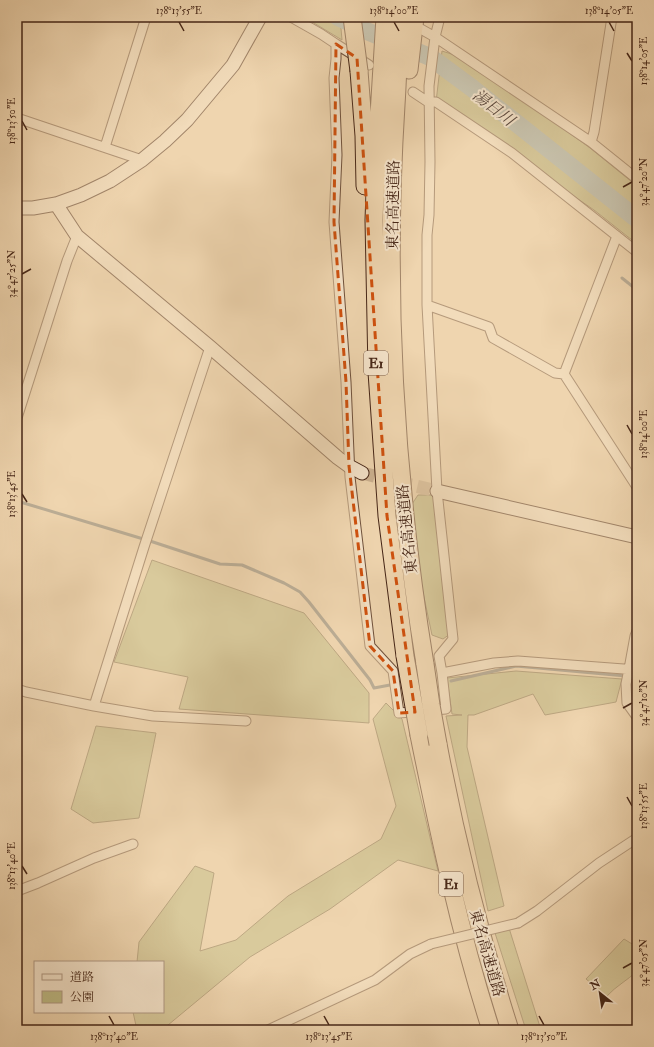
<svg xmlns="http://www.w3.org/2000/svg" width="654" height="1047" font-family="'IM FELL Double Pica','Noto Serif JP',serif">
<style>
.green{fill:#bfbc86;stroke:#82714e}
.lines{fill:none;stroke-linecap:round;stroke-linejoin:round}
.stream{stroke:#7c7c77;stroke-width:3}
.river{stroke:#a0b5b7;stroke-width:18}
.secondary-tunnel{stroke:#cdb291;stroke-width:13;stroke-dasharray:13 6;stroke-linecap:butt}
.street-casing{stroke:#70523d;stroke-width:11}
.secondary-casing{stroke:#462617;stroke-width:15}
.highway-casing{stroke:#462617;stroke-width:19}
.street{stroke:#f5e4cb;stroke-width:9}
.secondary{stroke:#f5e4cb;stroke-width:13}
.highway{stroke:#efd5af;stroke-width:17}
.street-bridge-casing{stroke:#70523d;stroke-width:11;stroke-linecap:butt}
.highway-bridge-casing{stroke:#462617;stroke-width:19;stroke-linecap:butt}
.street-bridge{stroke:#f5e4cb;stroke-width:9}
.highway-bridge{stroke:#efd5af;stroke-width:17}
.marked{fill:none;stroke:#d0510e;stroke-width:3;stroke-dasharray:8 5;stroke-linejoin:round}
.ticks{fill:none;stroke:#462617;stroke-width:1.5}
.labels{text-anchor:middle;stroke-width:4;stroke-linejoin:round;paint-order:stroke}
.shield{fill:#f5e4cb;stroke:#7a5f4d;stroke-width:1}
.shield-label{font-size:14px;font-weight:bold;fill:#462617}
.street-label{font-size:15px;fill:#462617;stroke:#f5e4cb}
.water-label{font-size:16px;font-style:italic;fill:#5c4a3f;stroke:#f5e4cb}
.neatline{fill:none;stroke:#462617;stroke-width:1.5}
.ticks-label{font-size:10px;text-anchor:middle;fill:#462617}
</style>
<rect width="100%" height="100%" fill="#efd5af"/>
<filter id="stains"><feTurbulence type="fractalNoise" baseFrequency=".005" numOctaves="4"/><feColorMatrix values="0 0 0 0 .2 0 0 0 0 .09 0 0 0 0 .02 0 0 0 .5 -.17"/></filter>
<radialGradient id="worn" r=".72"><stop offset=".6" stop-color="#630" stop-opacity="0"/><stop offset="1" stop-color="#630" stop-opacity=".3"/></radialGradient>
<path class="green" d="M304,17H340L342,40Z
M442,51L467,59L590,148L637,186V244L594,210L436,102Z
M418,495H434L450,634L443,639L432,635L417,564L412,504Z
M152,560L304,613L369,693V723L179,709L188,677L114,662Z
M516,671L622,679L616,702L545,715L533,694L474,715H468L467,747L504,906L488,911L446,716L462,715L452,714L447,678Z
M386,703L402,719L438,871L398,860L330,909L250,957L162,1030H137L133,1012H163V962H137L139,942L195,866L214,873L200,951L236,940L288,896L381,839L396,806L373,719Z
M96,726L156,733L139,818L93,823L71,809Z
M509,928L541,1030H526L495,933Z
M624,939L637,947V971C628,980 616,986 607,996L586,979Z"/>
<g class="lines">
<path class="stream" d="M622,278L637,290
M17,501L150,541L220,564L242,565L284,583L300,592L309,602L370,680L374,688L390,685
M451,681L516,666L637,677"/>
<path class="river" d="M338,17L369,32L430,57L472,88L637,219"/>
<path class="secondary-tunnel" d="M362,473L394,481L437,491"/>
<defs>
<path id="street" d="M291,17L321,34L336,44V59L334,78L337,155L334,222L346,382L350,477L370,646L393,671L399,713L446,709L442,673
M419,28L435,37L440,17
M336,44L369,65
M413,92L428,102H436L512,153L637,252
M17,118L142,160
M591,142L594,132L612,17
M105,147L146,17
M637,179L591,142L435,37L429,86L430,162L429,215L427,235V305L437,491L453,639L439,656L442,673L494,663L518,661L637,670
M427,305L489,327L493,338L555,373L564,374
M564,374L617,236
M564,374L637,487
M17,418L67,261L77,236
M637,631L635,636L629,669L626,684L627,703L637,717
M17,689L26,692L94,706L153,716L246,721
M94,706L144,547L210,347
M17,891L38,883L94,858L133,844
M518,923L537,911L599,863L637,838
M268,1030L375,980L410,954L431,944"/>
<path id="secondary" d="M56,204L77,236L210,347L338,458L349,466L362,473
M17,208H33L56,204L81,195L110,181L142,160L165,141L187,120L233,65L260,17
M437,491L637,537"/>
<path id="highway" d="M385,17L376,164L374,220L377,372L387,516L405,656
M401,17C398,46 398,76 396,105C384,292 395,480 425,664
M409,70L415,17
M359,71L364,136L365,186
M419,735C439,834 460,934 491,1030
M438,744C456,840 480,936 510,1030"/>
</defs>
<use href="#street" class="street-casing"/>
<use href="#secondary" class="secondary-casing"/>
<use href="#highway" class="highway-casing"/>
<use href="#street" class="street"/>
<use href="#secondary" class="secondary"/>
<use href="#highway" class="highway"/>
<defs>
<path id="street-bridge" d="M431,944L518,923"/>
<path id="highway-bridge" d="M352,17L359,71
M405,656L419,735
M425,664L431,705L438,744"/>
</defs>
<use href="#street-bridge" class="street-bridge-casing"/>
<use href="#highway-bridge" class="highway-bridge-casing"/>
<use href="#street-bridge" class="street-bridge"/>
<use href="#highway-bridge" class="highway-bridge"/>
</g>
<path d="M0 0H654V1047H0ZM336,44L357,58L387,516L415,712L399,713L393,671L370,646L349,466L346,382L334,222Z" fill="#efd5af" fill-opacity=".55" fill-rule="evenodd"/>
<path class="marked" d="M336,44L357,58L387,516L415,712L399,713L393,671L370,646L349,466L346,382L334,222Z"/>
<path class="ticks" d="M179,22L184,31M394,22L399,31M609,22L614,31M627,53L632,61M22,121L27,130M623,187L632,182M22,274L31,269M627,425L632,434M22,494L27,502M623,708L632,703M627,797L632,806M22,866L27,874M623,968L632,963M109,1016L114,1025M324,1016L329,1025M539,1016L544,1025"/>
<g class="labels">
<g class="shield">
<rect x="364" y="351" width="24" height="24" rx="3"/>
<rect x="439" y="872" width="24" height="24" rx="3"/>
</g>
<g class="shield-label">
<text x="376" y="368">E1</text>
<text x="451" y="889">E1</text>
</g>
<g class="street-label">
<text transform="translate(393 205) rotate(-89)" y="5">東名高速道路</text>
<text transform="translate(407 529) rotate(-96)" y="5">東名高速道路</text>
<text transform="translate(487 953) rotate(74)" y="5">東名高速道路</text>
</g>
<g class="water-label">
<text transform="translate(494 107) rotate(38)" y="6">湯日川</text>
</g>
</g>
<rect width="654" height="1047" fill="none" stroke="#efd5af" stroke-width="44"/>
<rect x="34" y="961" width="130" height="52" fill="#f5e4cb" stroke="#af9883"/>
<rect x="42" y="974" width="20" height="6" fill="#f5e4cb" stroke="#af9883"/>
<text x="70" y="981" font-size="12" fill="#462617">道路</text>
<rect x="42" y="991" width="20" height="12" fill="#bfbc86" stroke="#af9883"/>
<text x="70" y="1001" font-size="12" fill="#462617">公園</text>
<g transform="translate(600 993) rotate(330)" stroke="#f5e4cb" stroke-width="3" paint-order="stroke">
<path d="M0-3L7 15L0 10L-7 15Z" fill="#462617"/>
<text y="-6" font-size="11" font-weight="bold" text-anchor="middle" fill="#462617">N</text>
</g>
<rect x="22" y="22" width="610" height="1003" class="neatline"/>
<g class="ticks-label">
<text x="179" y="14">138°13'55"E</text>
<text x="394" y="14">138°14'00"E</text>
<text x="609" y="14">138°14'05"E</text>
<text transform="translate(643 61) rotate(-90)" y="4">138°14'05"E</text>
<text transform="translate(11 121) rotate(-90)" y="4">138°13'50"E</text>
<text transform="translate(643 182) rotate(-90)" y="4">34°47'20"N</text>
<text transform="translate(11 274) rotate(-90)" y="4">34°47'25"N</text>
<text transform="translate(643 434) rotate(-90)" y="4">138°14'00"E</text>
<text transform="translate(11 494) rotate(-90)" y="4">138°13'45"E</text>
<text transform="translate(643 703) rotate(-90)" y="4">34°47'10"N</text>
<text transform="translate(643 806) rotate(-90)" y="4">138°13'55"E</text>
<text transform="translate(11 866) rotate(-90)" y="4">138°13'40"E</text>
<text transform="translate(643 963) rotate(-90)" y="4">34°47'05"N</text>
<text x="114" y="1040">138°13'40"E</text>
<text x="329" y="1040">138°13'45"E</text>
<text x="544" y="1040">138°13'50"E</text>
</g>
<rect width="100%" height="100%" filter="url(#stains)"/>
<rect width="100%" height="100%" fill="url(#worn)"/>
</svg>
